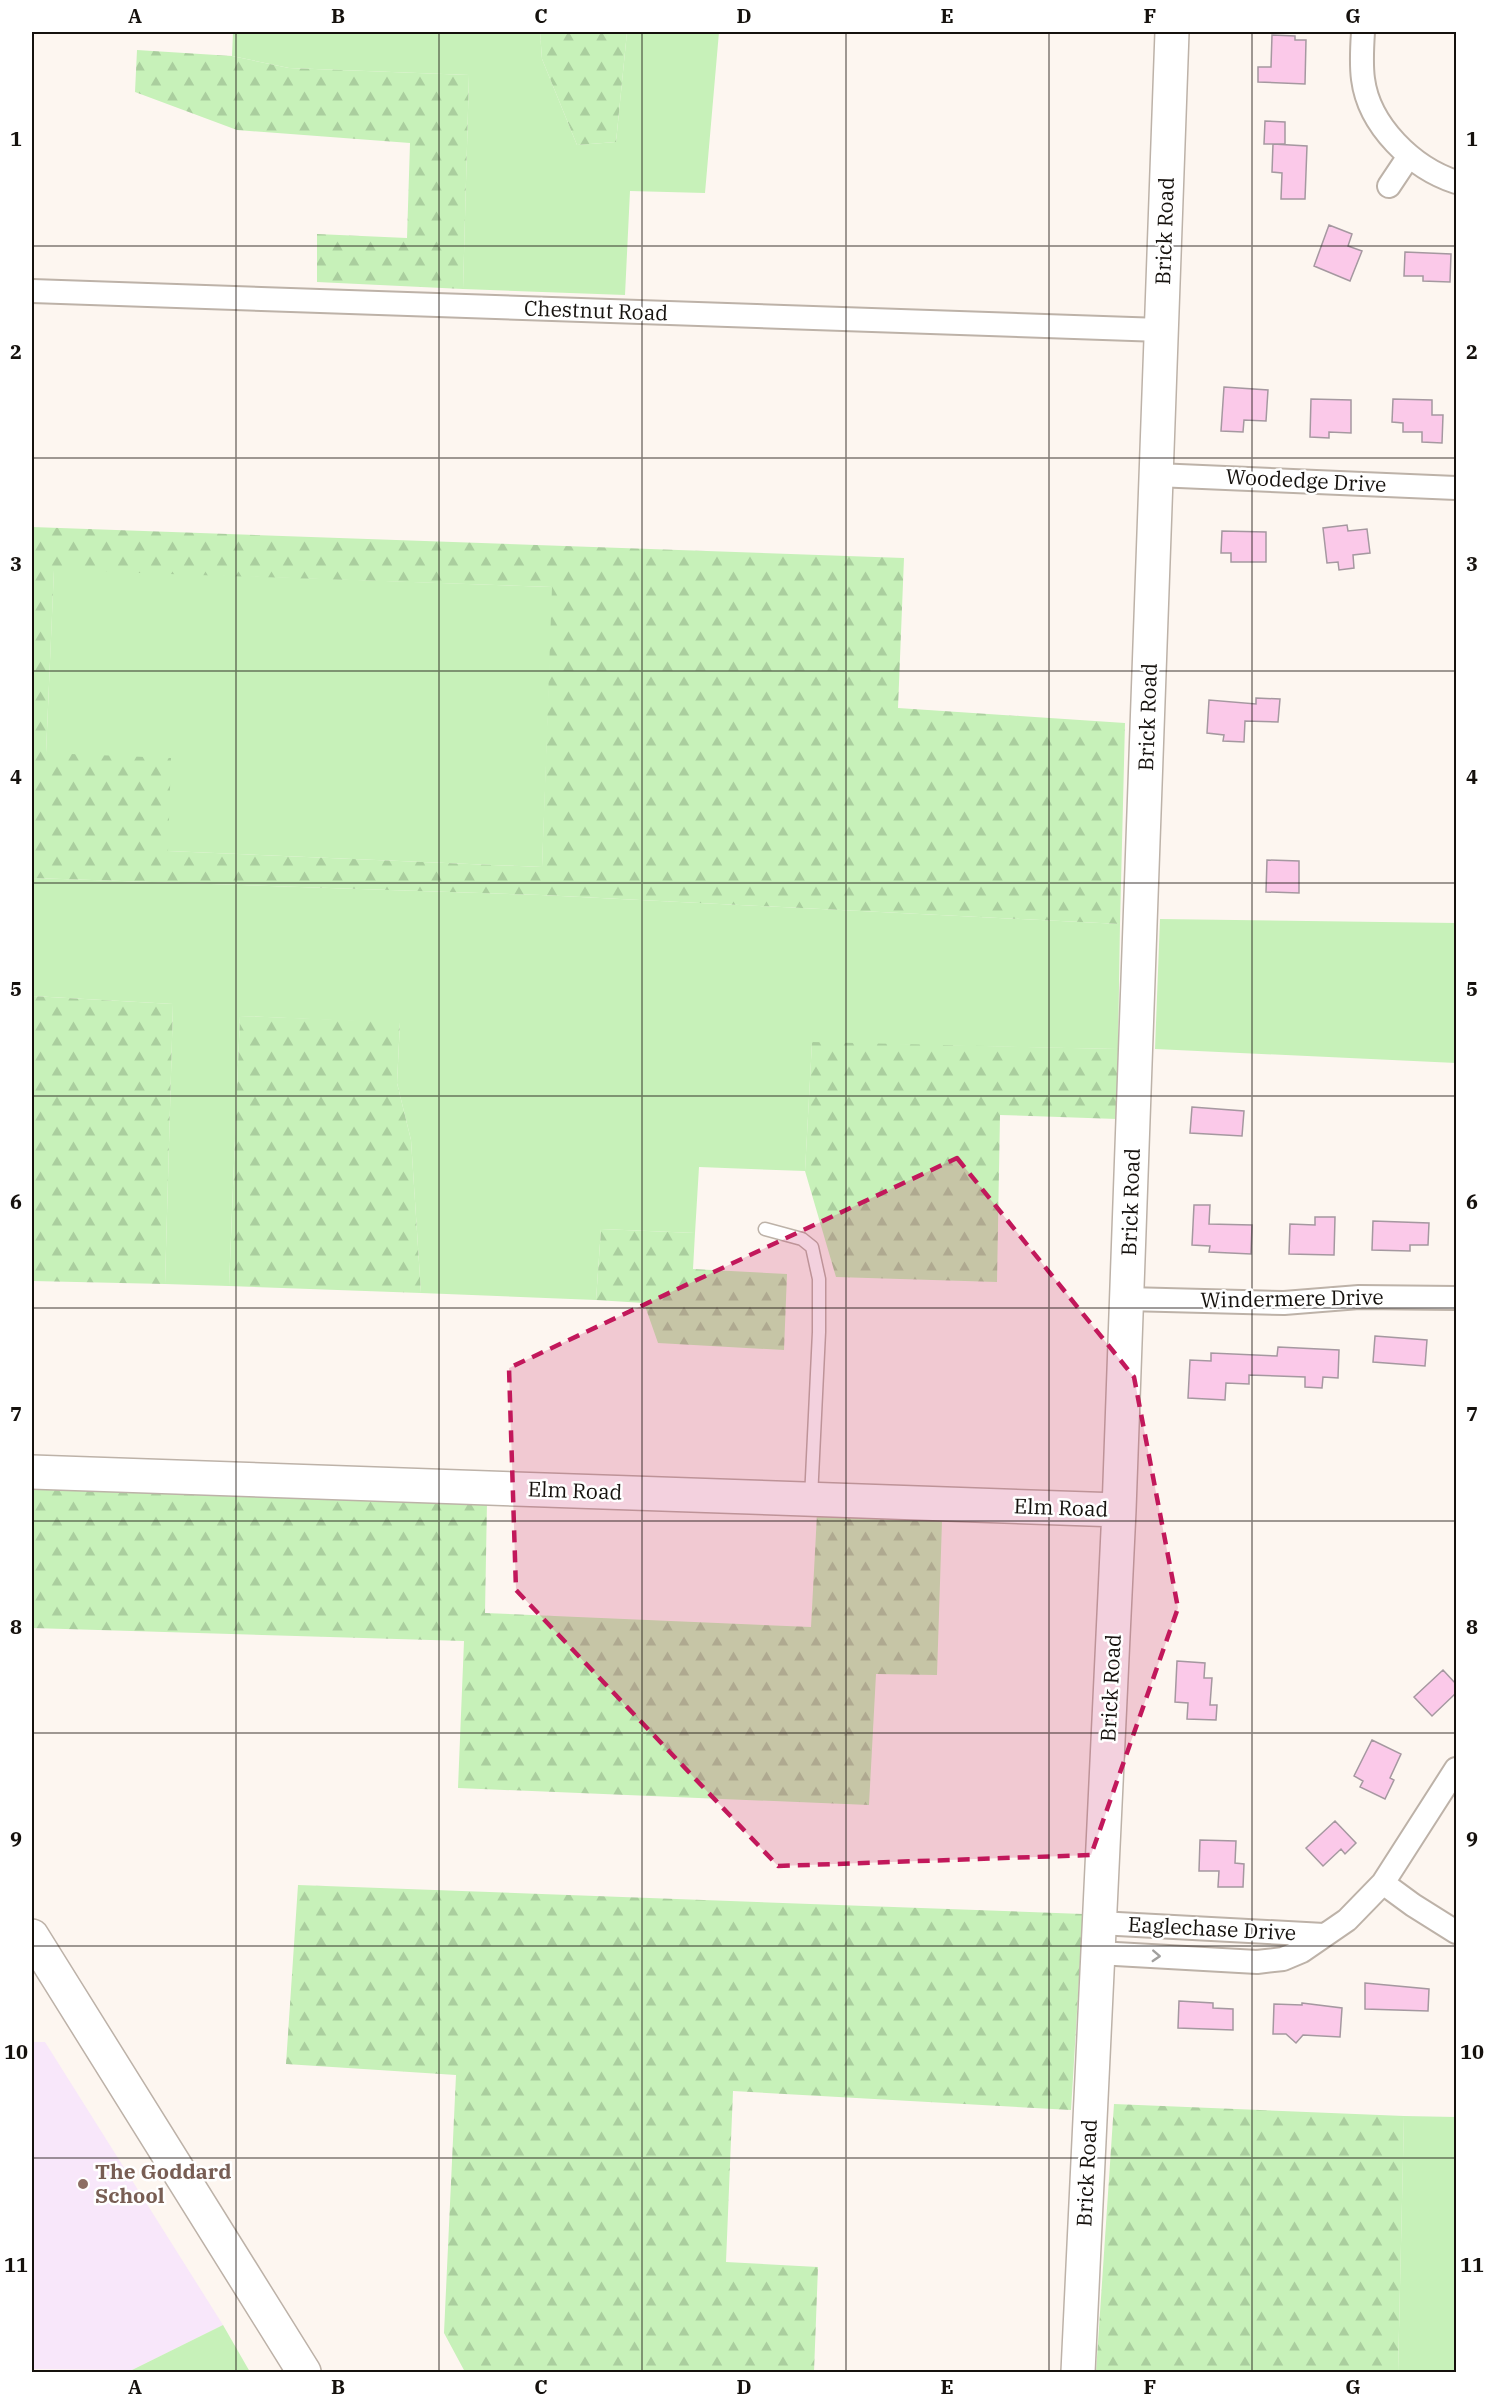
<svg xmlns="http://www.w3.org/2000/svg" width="1488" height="2404" font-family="'IBM Plex Serif',serif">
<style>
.education{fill:#f8e7fa}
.green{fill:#c7f1b9}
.forest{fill:url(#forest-firs);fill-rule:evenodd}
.building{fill:#fbc9e9;stroke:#a598a0;stroke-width:1.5}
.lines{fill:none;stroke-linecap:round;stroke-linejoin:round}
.lane-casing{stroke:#bdb2a8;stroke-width:15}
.street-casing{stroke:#bdb2a8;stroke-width:26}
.secondary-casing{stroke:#bdb2a8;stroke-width:36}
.primary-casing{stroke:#bdb2a8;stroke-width:36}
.lane{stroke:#fff;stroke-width:12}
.street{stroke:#fff;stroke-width:22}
.secondary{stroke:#fff;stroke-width:33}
.primary{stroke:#fff;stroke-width:33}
.oneway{stroke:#a1a09e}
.marked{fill:#c2185b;fill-opacity:0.2;stroke:#c2185b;stroke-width:4.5;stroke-dasharray:12 8;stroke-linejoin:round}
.grid{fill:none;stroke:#15110d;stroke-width:1.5;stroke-opacity:0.55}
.education-dot{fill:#8d6e63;stroke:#fff;stroke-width:2}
.labels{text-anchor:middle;stroke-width:5;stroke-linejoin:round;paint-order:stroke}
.street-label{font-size:21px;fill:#15110d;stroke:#fff}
.education-label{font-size:21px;font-weight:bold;fill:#785e54;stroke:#fff;text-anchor:start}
.neatline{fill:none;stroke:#15110d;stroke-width:2}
.grid-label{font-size:20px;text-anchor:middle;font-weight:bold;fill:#15110d}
</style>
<defs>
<pattern id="forest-firs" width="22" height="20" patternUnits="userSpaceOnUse" patternTransform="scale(1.5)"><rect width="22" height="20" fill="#c7f1b9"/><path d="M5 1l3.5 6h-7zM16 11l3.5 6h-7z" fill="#aace9e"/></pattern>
</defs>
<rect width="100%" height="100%" fill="#fdf6f0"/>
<path class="education" d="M32,2042H45L223,2325L132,2370L32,2369Z"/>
<path class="green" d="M233,32H540L542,59L577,145L616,142L627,32H719L705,193L630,191L625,295L463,289L469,75L289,68L232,56Z
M54,569L553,587L542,867L168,851L46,753Z
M32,878L541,895L1120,924L1118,1049L812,1043L805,1171L699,1167L695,1233L601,1229L596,1300L421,1293L411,1140L397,1083L400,1023L240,1016L229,1286L165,1284L173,1004L32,996Z
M1160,919L1456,923V1063L1155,1049Z
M1404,2116L1456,2117V2372H1398Z
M223,2325L250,2372H137L132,2370Z"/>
<path class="forest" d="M540,32H627L616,142L577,145L542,59Z
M137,50L232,56L289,68L469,75L463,289L317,282V234L407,238L410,143L237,130L135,92Z
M32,527L904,558L898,708L1125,723L1120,924L541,895L32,878ZM54,570L552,587L542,867L168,851L171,758L46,753Z
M32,996L173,1004L165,1284L32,1281Z
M240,1016L400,1022L397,1083L411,1140L421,1293L229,1286Z
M812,1042L1118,1049L1117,1119L1000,1115L997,1282L836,1277L805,1171Z
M601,1229L695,1233L693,1269L787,1274L784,1350L658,1343L644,1303L596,1300Z
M32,1485L487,1501L485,1613L811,1627L817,1514L942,1521L937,1675L876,1674L869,1805L458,1788L464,1641L32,1628Z
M298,1885L1083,1914L1071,2110L733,2091L726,2262L818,2267L814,2372H465L444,2333L456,2075L286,2064Z
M1114,2104L1404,2116L1398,2372H1096Z"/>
<path class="building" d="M1272,35L1295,36V40H1306L1305,84L1258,82V67H1271Z
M1265,121L1285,122V144H1264Z
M1273,144L1307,146L1305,199H1281L1282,173L1272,172Z
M1329,225L1352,234L1348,246L1362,251L1350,281L1314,266Z
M1405,252L1451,254L1450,282L1423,281V276H1404Z
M1224,387L1268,390L1266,421L1244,420L1243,432L1221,431Z
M1311,399L1351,400V433L1329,432V438L1310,437Z
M1393,399L1432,400V415H1443L1442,443L1422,442V432H1403V423L1392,422Z
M1347,525L1348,531L1367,529L1370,553L1353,555L1354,568L1339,570L1338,562L1327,563L1323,528Z
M1222,531L1266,532V562H1231V553H1221Z
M1256,698L1280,699L1278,722L1245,721L1244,742L1223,741L1224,735L1207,733L1209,700L1256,704Z
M1267,860L1299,861V893L1266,892Z
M1192,1107L1244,1111L1242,1136L1190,1133Z
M1194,1205H1210L1209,1224L1252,1225L1251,1254L1209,1252L1210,1246L1192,1245Z
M1315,1217H1335L1334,1255L1289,1254L1290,1224L1315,1225Z
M1373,1221L1429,1223L1428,1245H1410V1251L1372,1250Z
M1375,1336L1427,1340L1425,1366L1373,1362Z
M1278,1347L1339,1350L1338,1378L1323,1377L1322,1388L1305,1387V1377L1249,1375V1384L1226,1383L1225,1400L1188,1398L1190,1360L1211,1361V1353L1277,1356Z
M1177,1661L1205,1663L1204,1678H1212L1210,1705H1217L1216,1720L1187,1719L1188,1703L1175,1702Z
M1443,1670L1456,1684V1693L1432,1716L1414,1697Z
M1372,1740L1401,1754L1390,1778L1394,1780L1385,1799L1360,1787L1363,1781L1354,1776Z
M1335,1821L1356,1843L1345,1854L1341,1849L1323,1866L1306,1848Z
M1200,1840L1236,1841L1235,1863L1244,1864L1243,1887H1218L1219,1871H1199Z
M1365,1983L1429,1989L1428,2011L1365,2009Z
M1179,2001L1213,2003V2008L1233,2009V2030L1178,2028Z
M1302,2003L1342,2008L1340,2037L1303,2035L1296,2043L1286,2034H1273L1274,2004L1302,2005Z"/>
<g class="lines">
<defs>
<path id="lane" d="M765,1229L802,1239L812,1247L819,1279V1332L811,1498"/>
<path id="street" d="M1363,32C1362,47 1361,64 1363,79C1369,126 1413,168 1456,182
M1389,186L1409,156
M32,291L1161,330
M1156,475L1456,488
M1127,1299L1284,1303L1359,1297L1456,1298
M1383,1883L1413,1905L1456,1932
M1099,1923L1324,1935
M1098,1953L1257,1962L1283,1959L1302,1951L1347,1920L1383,1883L1456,1769"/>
<path id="secondary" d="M32,1472L1119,1510
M1078,2372L1119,1510L1172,32"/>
<path id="primary" d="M32,1936L304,2372"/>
</defs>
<use href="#lane" class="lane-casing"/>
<use href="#street" class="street-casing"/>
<use href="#secondary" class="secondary-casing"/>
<use href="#primary" class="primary-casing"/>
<use href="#lane" class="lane"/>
<use href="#street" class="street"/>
<use href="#secondary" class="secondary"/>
<use href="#primary" class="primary"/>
</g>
<defs><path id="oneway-chevron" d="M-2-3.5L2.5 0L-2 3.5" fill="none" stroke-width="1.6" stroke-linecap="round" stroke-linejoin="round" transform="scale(1.5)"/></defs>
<use class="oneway" href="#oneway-chevron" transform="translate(1156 1956) rotate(3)"/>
<path class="marked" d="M957,1158L1134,1377L1178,1608L1091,1855L778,1866L516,1590L509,1368Z"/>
<path class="grid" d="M236,32V2372M439,32V2372M642,32V2372M846,32V2372M1049,32V2372M1252,32V2372M32,246H1456M32,458H1456M32,671H1456M32,883H1456M32,1096H1456M32,1308H1456M32,1521H1456M32,1733H1456M32,1946H1456M32,2158H1456"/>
<circle class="education-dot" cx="83" cy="2184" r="6"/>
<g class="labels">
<g class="street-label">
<text transform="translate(1165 231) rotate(-88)" y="7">Brick Road</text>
<text transform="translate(596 311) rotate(2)" y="7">Chestnut Road</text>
<text transform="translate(1306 481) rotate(3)" y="7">Woodedge Drive</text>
<text transform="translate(1148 717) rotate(-88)" y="7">Brick Road</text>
<text transform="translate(1131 1202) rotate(-88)" y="7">Brick Road</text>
<text transform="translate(1292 1299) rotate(-1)" y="7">Windermere Drive</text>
<text transform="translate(575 1491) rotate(2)" y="7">Elm Road</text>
<text transform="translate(1061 1508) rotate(2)" y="7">Elm Road</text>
<text transform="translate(1111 1688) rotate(-87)" y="7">Brick Road</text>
<text transform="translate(1212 1929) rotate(3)" y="7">Eaglechase Drive</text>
<text transform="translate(1087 2173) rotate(-87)" y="7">Brick Road</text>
</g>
<g class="education-label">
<text x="95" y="2179">The Goddard<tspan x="95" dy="24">School</tspan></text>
</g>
</g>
<rect width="1488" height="2404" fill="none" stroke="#ffffff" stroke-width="66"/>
<rect x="33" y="33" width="1422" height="2338" class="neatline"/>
<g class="grid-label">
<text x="135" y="23">A</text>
<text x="338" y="23">B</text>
<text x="541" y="23">C</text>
<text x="744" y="23">D</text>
<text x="947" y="23">E</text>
<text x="1150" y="23">F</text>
<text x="1353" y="23">G</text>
<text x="16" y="146">1</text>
<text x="1472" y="146">1</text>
<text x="16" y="359">2</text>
<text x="1472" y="359">2</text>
<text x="16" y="571">3</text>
<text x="1472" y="571">3</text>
<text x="16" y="784">4</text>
<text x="1472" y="784">4</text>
<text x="16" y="996">5</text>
<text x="1472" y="996">5</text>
<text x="16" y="1209">6</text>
<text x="1472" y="1209">6</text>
<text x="16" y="1421">7</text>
<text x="1472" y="1421">7</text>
<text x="16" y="1634">8</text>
<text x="1472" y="1634">8</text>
<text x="16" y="1846">9</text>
<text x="1472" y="1846">9</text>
<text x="16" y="2059">10</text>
<text x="1472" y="2059">10</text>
<text x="16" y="2272">11</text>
<text x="1472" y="2272">11</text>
<text x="135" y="2394">A</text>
<text x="338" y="2394">B</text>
<text x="541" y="2394">C</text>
<text x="744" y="2394">D</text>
<text x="947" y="2394">E</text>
<text x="1150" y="2394">F</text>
<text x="1353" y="2394">G</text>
</g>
</svg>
